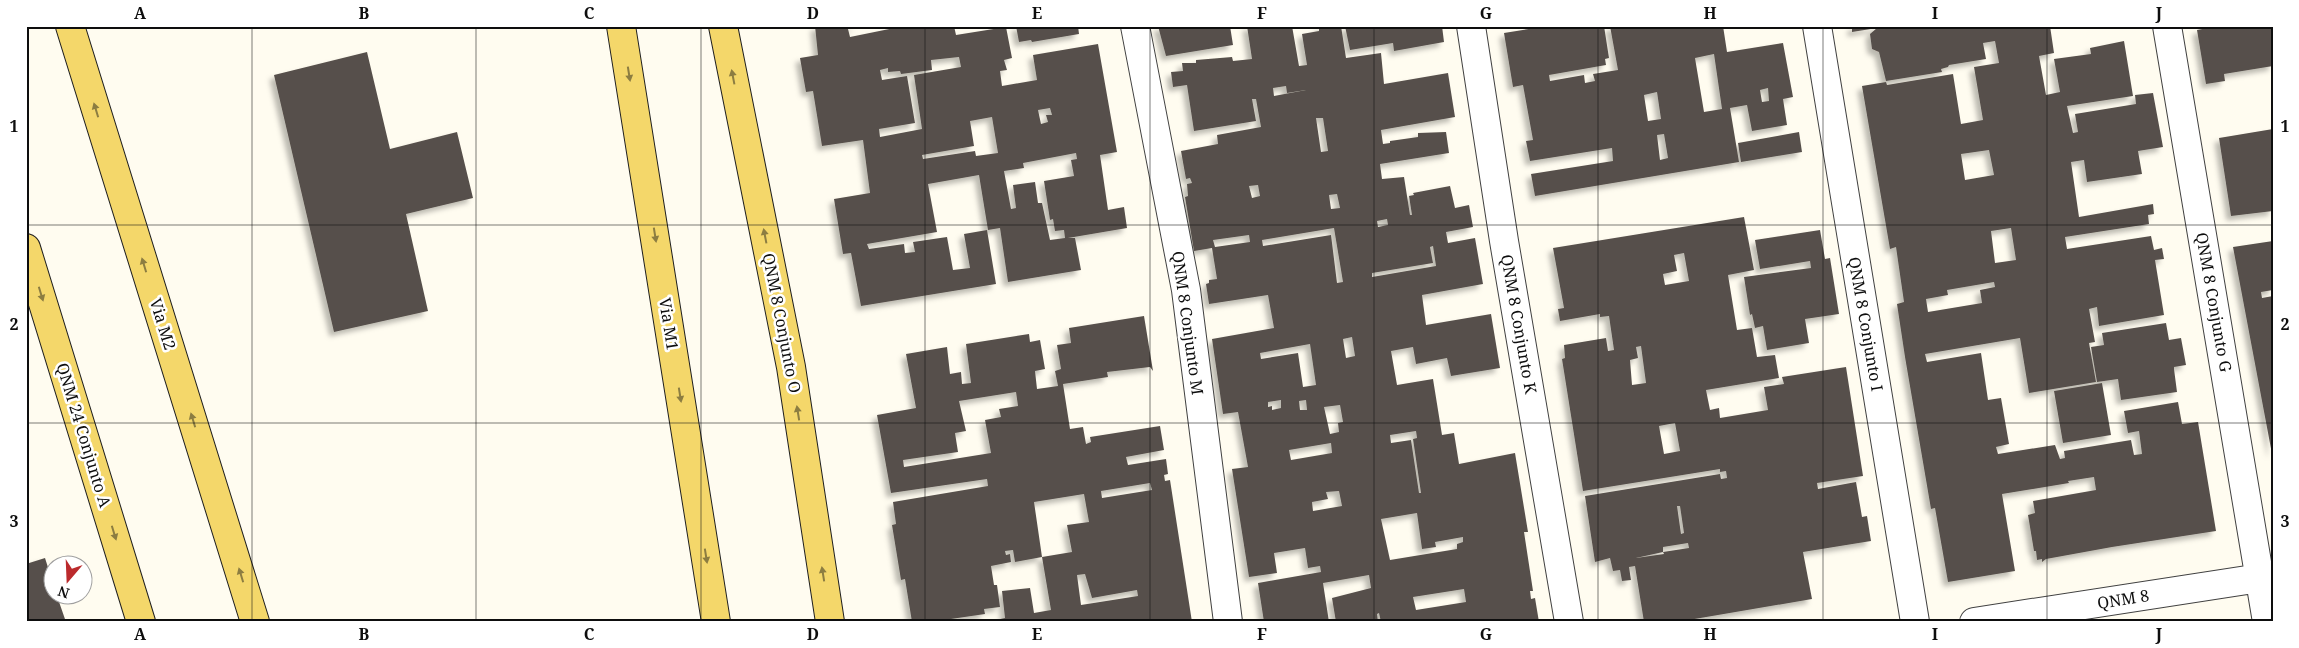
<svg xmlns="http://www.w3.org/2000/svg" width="2299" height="648" font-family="'Noto Serif',serif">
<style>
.building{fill:#57504b;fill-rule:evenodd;filter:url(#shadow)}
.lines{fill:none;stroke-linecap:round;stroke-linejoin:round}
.minor-casing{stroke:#414141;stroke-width:30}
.major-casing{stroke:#1f1f1f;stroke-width:30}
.minor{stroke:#fff;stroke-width:28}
.major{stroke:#f4d76a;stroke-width:28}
.oneway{fill:#8c7d41}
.grid{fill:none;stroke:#0e0e0e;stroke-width:1;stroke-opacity:0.55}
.labels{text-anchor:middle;stroke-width:5;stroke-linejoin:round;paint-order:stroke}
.street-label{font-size:16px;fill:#0e0e0e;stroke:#fff}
.neatline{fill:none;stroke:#0e0e0e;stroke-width:2}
.grid-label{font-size:16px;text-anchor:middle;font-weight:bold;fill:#0e0e0e}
</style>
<defs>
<filter id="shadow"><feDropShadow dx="-4.5" dy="4.5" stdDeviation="2.5" flood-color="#0004"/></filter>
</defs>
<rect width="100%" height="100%" fill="#fffcf0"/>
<path class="building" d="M815,26H859L848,29L850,37L904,26H954L956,35L1006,27L1012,58L1004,60L1007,70L1000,71L1002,86L1037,80L1033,55L1098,44L1117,152L1100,155L1108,210L1124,207L1127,228L1068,238H1075L1081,270L1008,282L1000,228L988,230L979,175L928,184L937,232L867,244L869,249L904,244L905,253L915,252L913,242L947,237L953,270L970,268L964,234L987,230L996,284L861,306L851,253L843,254L834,199L870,193L863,140L822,146L813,91L806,92L800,58L818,55ZM959,57L961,67L914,75L922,129L880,137L879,129L915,123L907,76L882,80L880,70L888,68V72L900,71L901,74L932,70L931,60ZM1050,108L1052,115H1046L1048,122L1041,124L1038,110ZM992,117L998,153L976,156L975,151L923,159L922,155L974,146L970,121ZM1076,153L1077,159L1071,160L1074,176L1044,181L1050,220L1053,219L1055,231L1064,230L1065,238L1050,240L1042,203H1038L1035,182L1013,185L1016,208L1011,209L1004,171L1024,168L1023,163Z
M1016,26H1078L1079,34L1032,42L1031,40L1019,42Z
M1158,26H1230L1233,45L1166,56Z
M1247,26H1292L1299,66L1307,65L1302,34L1319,31V27L1341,26L1346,58L1381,53L1384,84L1448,73L1455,117L1381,130L1383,144L1390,143V141L1418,137V133L1446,132L1449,153L1380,164L1382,179L1404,177L1410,215H1412L1409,196L1414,195L1413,193L1450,186L1455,208L1469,205L1473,227L1446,232L1448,243L1475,238L1483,284L1422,295L1426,325L1491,314L1500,368L1451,376L1447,358L1416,364L1413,347L1391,351L1397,385L1433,379L1442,435L1454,433L1459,464L1515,453L1528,532H1524L1533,591H1530L1531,599L1535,598L1539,622H1381L1379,613L1377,614L1378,622H1336L1332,598L1371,588L1369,575L1323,583L1329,622H1264L1258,583L1321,572L1320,566L1308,568L1305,548L1274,553L1277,573L1249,577L1232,469L1248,467L1238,412L1223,414L1212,339L1274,328L1268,295L1209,304L1206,284L1209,283V280L1217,279L1212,248L1194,251L1185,197L1188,196L1187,184L1192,183L1190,178L1186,179L1181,151L1218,144L1217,135L1261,127L1256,99H1252L1256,121L1194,131L1187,85L1173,87L1171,72L1183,71L1182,63H1196V60L1232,57L1233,61L1252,59ZM1286,86L1287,93L1306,90L1274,96L1273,88ZM1316,118H1323L1328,151L1321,152ZM1258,185L1260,196L1252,198L1249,186ZM1337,194L1340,208L1331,209L1329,195ZM1387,219L1388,225L1378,227L1377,221ZM1334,228L1343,282L1337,283L1331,235L1263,246L1262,240ZM1249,235L1250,242L1215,247L1213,240ZM1433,246L1436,266L1372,277V273L1433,263L1430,247ZM1352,337L1355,356L1346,358L1343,339ZM1310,344L1316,385L1303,387L1298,353L1261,359L1260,353ZM1281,400V408L1272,410V406L1268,407V402ZM1306,400L1307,410H1300L1299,401ZM1340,405L1343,422L1338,423L1339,432L1330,434L1324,407ZM1416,431L1417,438L1413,439L1421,493H1419L1411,440L1391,443L1390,435ZM1331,443L1332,453L1291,460L1289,450ZM1339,491L1342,506L1313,511L1312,502L1328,499L1326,492ZM1417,513L1422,549L1436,547L1435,542L1463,537V542L1457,544V549L1390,560L1381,519ZM1464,589L1466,602L1416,610L1413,597Z
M1345,26H1442L1444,42L1394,51L1393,43L1350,50Z
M1547,26H1604L1609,58L1605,59L1606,65L1549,75L1550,81L1584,75L1585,83L1595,81L1593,74L1618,70L1610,26H1723L1727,52L1783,43L1793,97L1783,99L1787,125L1752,131L1747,105L1730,108L1739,162L1535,196L1531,174L1613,161L1612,148L1530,161L1526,141L1533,140L1523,85L1513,87L1504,33ZM1714,54L1722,109L1704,112L1695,58ZM1768,88L1769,101L1762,102L1760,90ZM1657,92L1661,119L1648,121L1644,95ZM1664,134L1668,158L1660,160L1657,135Z
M1852,26H2050L2054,53L2039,56L2046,95L2060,92L2054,59L2091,54L2090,48L2124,41L2133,96L2067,106L2073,133L2078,132L2075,114L2136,104L2135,95L2153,93L2163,147L2138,151L2142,174L2087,182L2084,160L2071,162L2079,217L2153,204L2154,214L2148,215L2149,224L2065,237L2067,249L2151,236L2154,250L2162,248L2164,259L2155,260L2164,315L2099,326L2097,307L2089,309L2095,342L2089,343L2096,382L2029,393L2020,338L1925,354L1927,362L1981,353L1988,400L2001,398L2009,444L1996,447L1998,454L2055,445L2060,459L2065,458L2064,451L2131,440L2134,455L2142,454L2139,431L2128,433L2124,411L2178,402L2182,424L2198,422L2216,531L2112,547L2046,559L2042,562V559L2037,560L2036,551H2034L2028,515L2035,513L2033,501L2096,490L2094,477L2068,481L2069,483L2002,494L2015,571L1948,582L1935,508L1931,509L1905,357L1897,304L1904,302L1896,247L1890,249L1862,86L1886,82L1887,85L1953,74L1961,124L1983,120L1974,67L1999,63L1995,41L1983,43L1986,59L1949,65L1948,67L1941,69L1942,72L1886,81L1879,52L1872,49L1870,34L1877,28L1852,32ZM1989,150L1994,175L1965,180L1961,154ZM2011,228L2016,260L1995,263L1991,231ZM1994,282L1995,287L1980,290L1982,303L1928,312L1926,299L1948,295L1947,290Z
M2218,26H2273V66L2224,74L2225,81L2206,84L2197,30Z
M367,52L390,149L457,132L473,198L406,214L428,311L334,332L274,75Z
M2273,129V211L2231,216L2219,138Z
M1799,132L1802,152L1741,162L1738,143Z
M1744,217L1754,270L1728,275L1737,330L1752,328L1757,357L1775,355L1779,378L1706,390L1710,410L1719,408L1720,418L1768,410L1764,387L1784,384L1782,377L1846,367L1863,476L1817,483L1818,489L1856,482L1862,517L1867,516L1871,541L1803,552L1812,599L1677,622L1674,619L1644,622L1635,566L1629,567L1631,580L1622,581L1620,570L1613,571L1610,558L1595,562L1585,496L1720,474L1721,479L1727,478L1726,471L1720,472V469L1583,491L1562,359L1565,358L1564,345L1606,338L1608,351L1614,350L1609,316L1600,317V314L1560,321L1558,309L1564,308L1553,248ZM1684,253L1689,281L1665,285L1663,274L1677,271L1674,255ZM1641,346L1646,383L1632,385L1630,360L1638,358L1636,347ZM1675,423L1680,451L1664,454L1659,426ZM1677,506H1680L1684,533L1681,534ZM1688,543L1689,548L1663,552L1664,554L1636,558L1663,552V547Z
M1820,230L1825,259L1830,258L1839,314L1805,319L1809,343L1767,350L1763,326L1755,328L1752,314L1750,315L1744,277L1811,268L1810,261L1760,269L1755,240Z
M2273,241V290L2261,292L2262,298L2273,296L2272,454L2233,247Z
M1144,316L1153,371L1150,367L1107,372L1108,377L1063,384L1070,429L1083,427L1086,444L1091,442L1090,437L1160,426L1164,450L1126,457L1128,465L1166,459L1168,474L1164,475L1165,481L1170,480L1192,622H986L1005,618L1002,591L1030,588L1034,613L1051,610L1042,557L1015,562L1013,550L1005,551L1006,555L1010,554L1011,562L991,566L994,585H997L1000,607L984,609L985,614L951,619V622H912L905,579L901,580L892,525L896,524L893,502L988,486L987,479L891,493L877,415L916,408L906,354L947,347L950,374L961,372L962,384L971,383L966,344L1029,334L1030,342L1040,340L1045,369L1035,371L1037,389L1058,386L1055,371L1061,369L1057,345L1071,343L1069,328ZM1016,392L1018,406L999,409L1001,417L985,420L991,453L904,467L903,460L958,452L955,433L966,431L959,401ZM1150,483L1152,490L1102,498L1101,491ZM1084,494L1089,522L1067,525L1072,552L1042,557L1034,502ZM1085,574L1092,598L1137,590L1138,596L1081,605L1077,575Z
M2166,323L2169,340L2181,338L2186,365L2174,367V369L2177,392L2121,400L2118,379L2097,382L2091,347L2104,345L2102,333Z
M2102,383L2111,435L2063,443L2054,391Z
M45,558L52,580V596H57L66,622H26V564Z"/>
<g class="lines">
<defs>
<path id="minor" d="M1135,26L1186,290L1228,622
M1471,26L1504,241L1569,622
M1817,26L1915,622
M2167,26L2267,622
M1974,622L2273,576"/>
<path id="major" d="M70,26L255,622
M621,26L716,622
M723,26L791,367L830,622
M26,248L141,622"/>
</defs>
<use href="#minor" class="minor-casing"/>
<use href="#major" class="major-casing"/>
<use href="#minor" class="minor"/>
<use href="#major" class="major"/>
</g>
<defs><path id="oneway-solid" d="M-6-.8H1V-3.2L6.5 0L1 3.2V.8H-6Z" transform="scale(1.25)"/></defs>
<g class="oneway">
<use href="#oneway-solid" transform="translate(629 74) rotate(81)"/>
<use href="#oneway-solid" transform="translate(733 77) rotate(-101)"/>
<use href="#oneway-solid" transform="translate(96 110) rotate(-107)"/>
<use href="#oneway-solid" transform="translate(655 235) rotate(81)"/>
<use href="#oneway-solid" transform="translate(765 236) rotate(-101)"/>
<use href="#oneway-solid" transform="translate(144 265) rotate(-107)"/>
<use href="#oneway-solid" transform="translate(41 294) rotate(73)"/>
<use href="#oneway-solid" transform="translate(680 395) rotate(81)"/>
<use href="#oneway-solid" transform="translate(798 413) rotate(-99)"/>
<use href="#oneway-solid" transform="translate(193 420) rotate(-107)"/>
<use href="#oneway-solid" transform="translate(114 533) rotate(73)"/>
<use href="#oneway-solid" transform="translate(706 556) rotate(81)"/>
<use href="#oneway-solid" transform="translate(823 574) rotate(-99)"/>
<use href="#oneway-solid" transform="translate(241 575) rotate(-107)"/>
</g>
<path class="grid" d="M252,26V622M476,26V622M701,26V622M925,26V622M1150,26V622M1374,26V622M1598,26V622M1823,26V622M2047,26V622M26,225H2273M26,423H2273"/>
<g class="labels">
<g class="street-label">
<text transform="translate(2214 302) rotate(80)" y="6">QNM 8 Conjunto G</text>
<text transform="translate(782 323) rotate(79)" y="6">QNM 8 Conjunto O</text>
<text transform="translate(1188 323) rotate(82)" y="6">QNM 8 Conjunto M</text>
<text transform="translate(163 324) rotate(73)" y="6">Via M2</text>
<text transform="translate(669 324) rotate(81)" y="6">Via M1</text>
<text transform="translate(1519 324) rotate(80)" y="6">QNM 8 Conjunto K</text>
<text transform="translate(1866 324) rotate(80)" y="6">QNM 8 Conjunto I</text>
<text transform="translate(84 435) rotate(73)" y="6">QNM 24 Conjunto A</text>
<text transform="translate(2123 599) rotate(-9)" y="6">QNM 8</text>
</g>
</g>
<rect width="2299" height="648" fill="none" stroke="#ffffff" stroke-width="55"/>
<g transform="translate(68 580) rotate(199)"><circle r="24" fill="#ffffff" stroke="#9f9f9f"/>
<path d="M0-4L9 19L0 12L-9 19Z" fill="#bb2a2c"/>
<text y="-8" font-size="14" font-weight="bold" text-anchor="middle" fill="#0e0e0e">N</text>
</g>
<rect x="28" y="28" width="2244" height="592" class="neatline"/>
<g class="grid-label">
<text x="140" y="19">A</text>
<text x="364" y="19">B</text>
<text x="589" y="19">C</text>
<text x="813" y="19">D</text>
<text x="1037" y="19">E</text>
<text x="1262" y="19">F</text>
<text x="1486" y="19">G</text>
<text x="1710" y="19">H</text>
<text x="1935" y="19">I</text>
<text x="2159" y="19">J</text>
<text x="14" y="132">1</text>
<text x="2285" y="132">1</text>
<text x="14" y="330">2</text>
<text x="2285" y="330">2</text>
<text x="14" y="527">3</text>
<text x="2285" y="527">3</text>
<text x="140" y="640">A</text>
<text x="364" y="640">B</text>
<text x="589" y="640">C</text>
<text x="813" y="640">D</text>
<text x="1037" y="640">E</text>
<text x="1262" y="640">F</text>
<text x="1486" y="640">G</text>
<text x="1710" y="640">H</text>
<text x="1935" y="640">I</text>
<text x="2159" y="640">J</text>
</g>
</svg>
